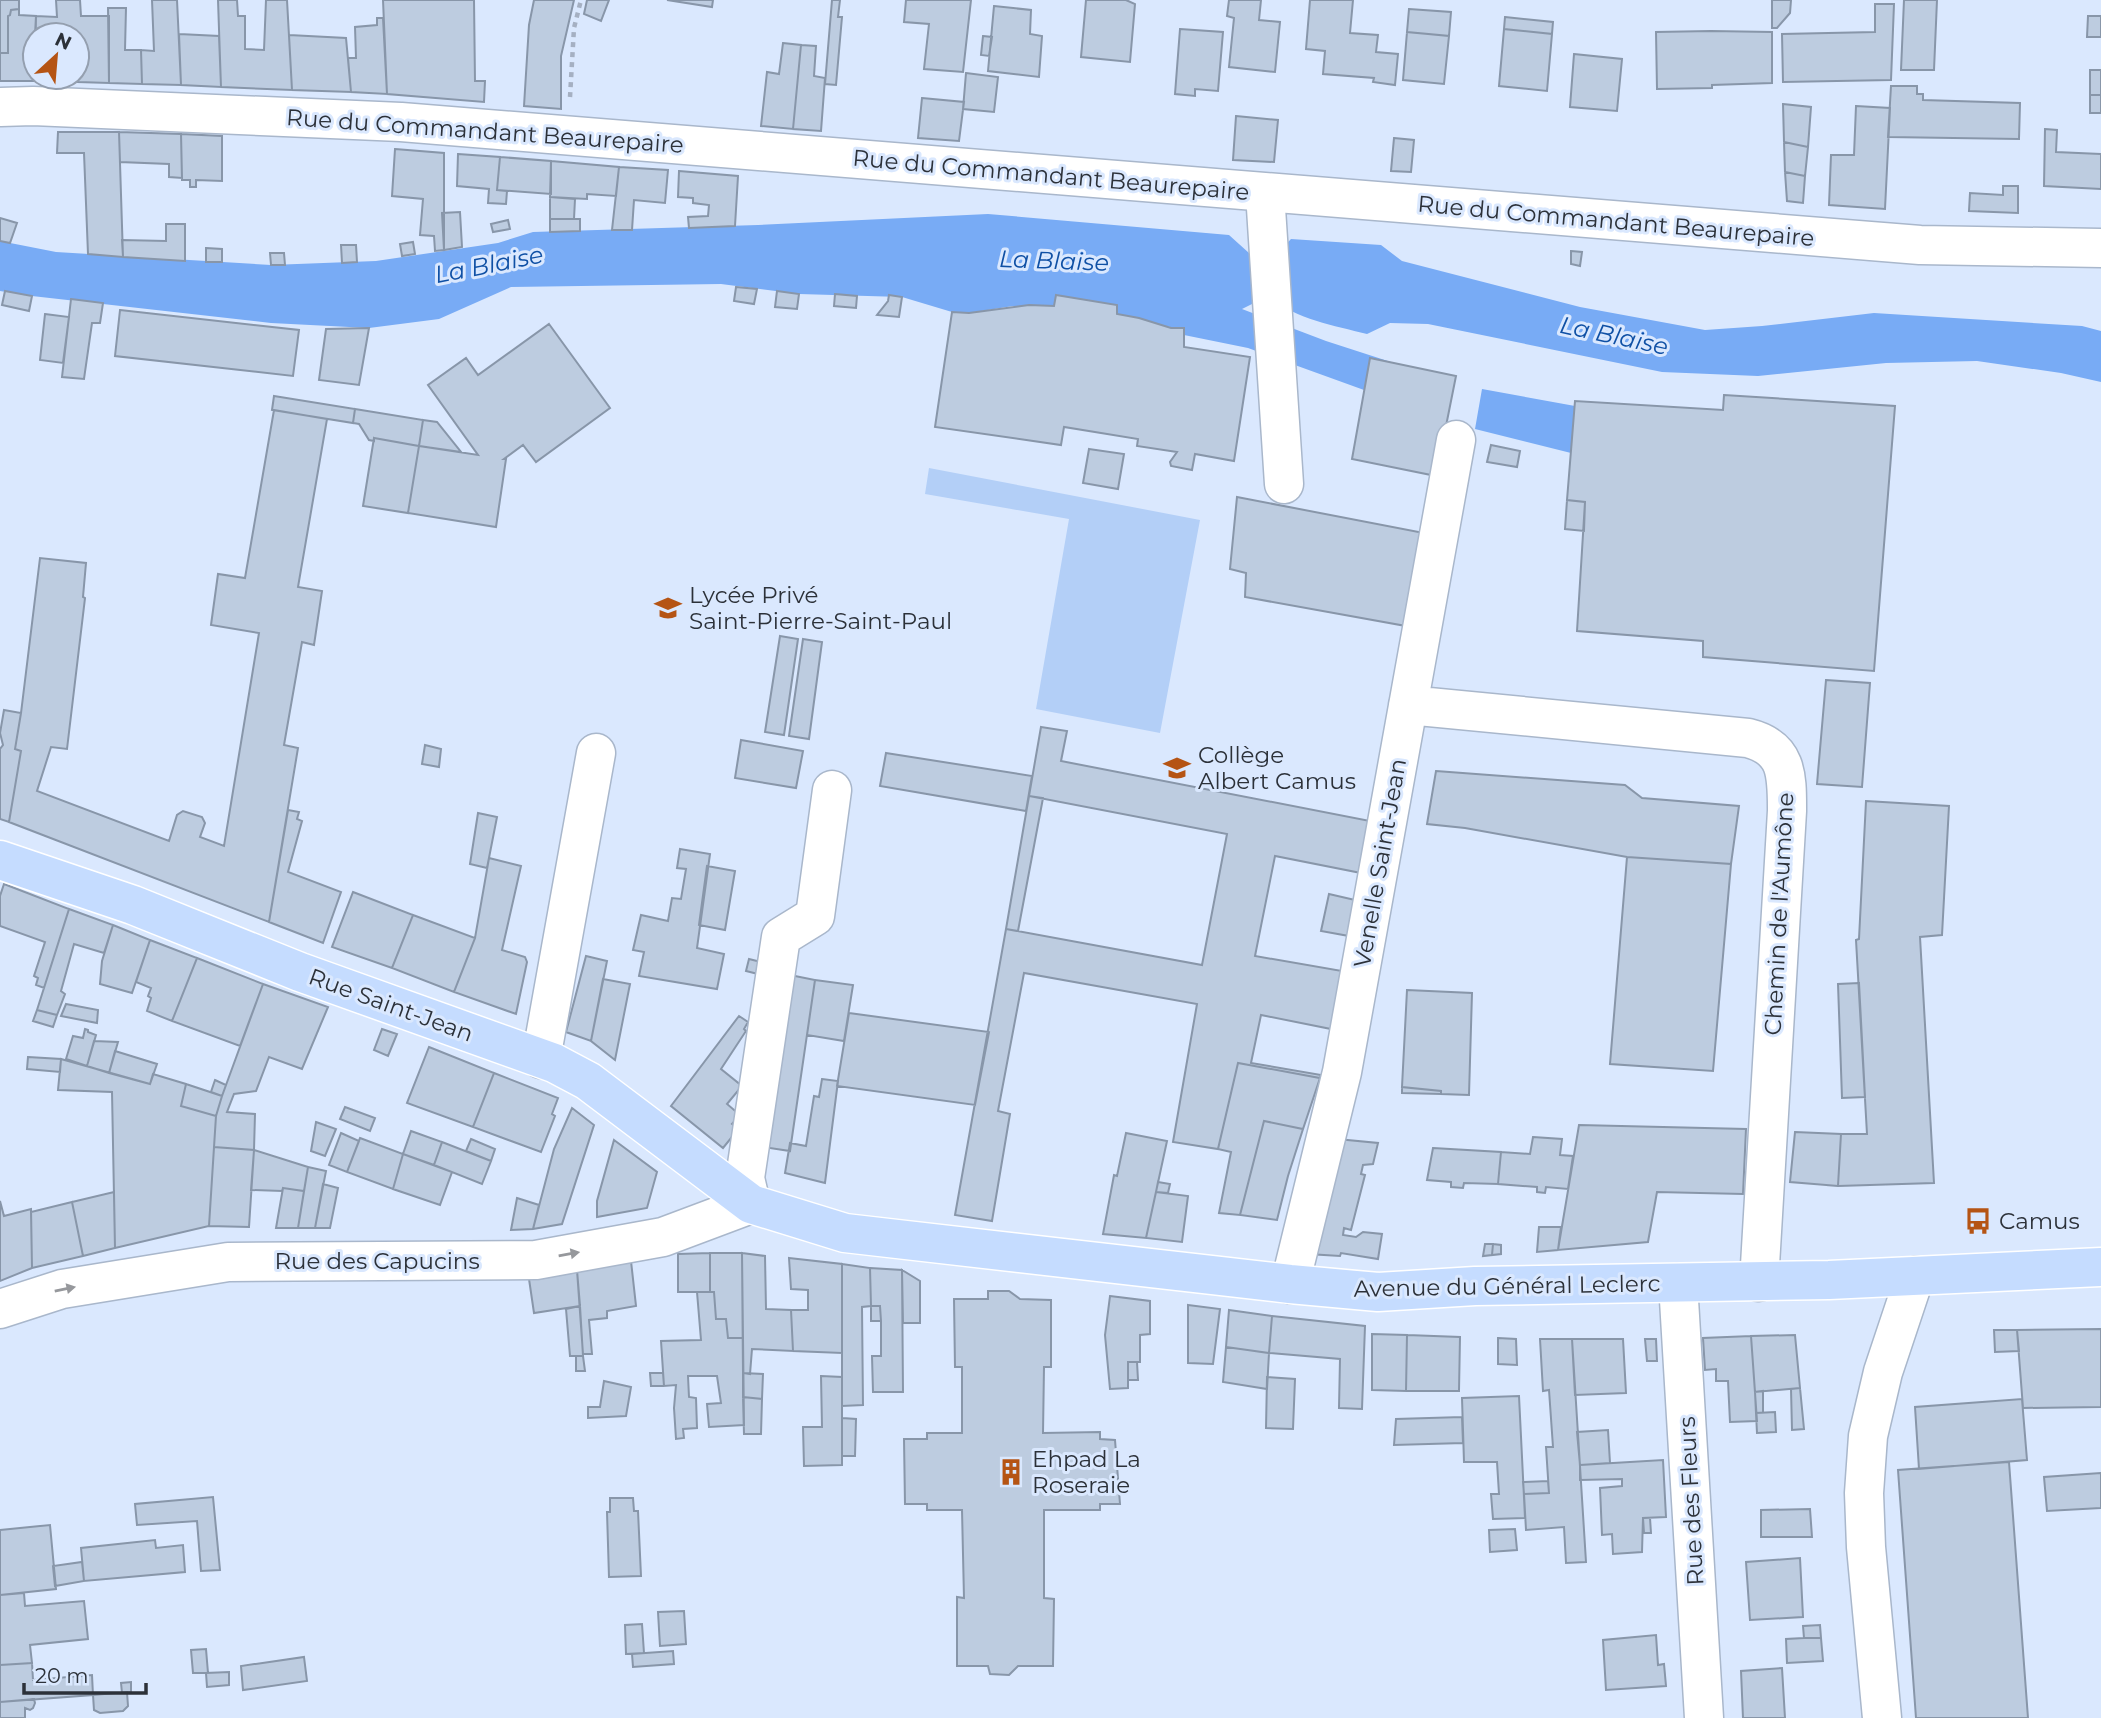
<svg xmlns="http://www.w3.org/2000/svg" width="2101" height="1718" font-family="Montserrat,sans-serif">
<style>
.green{fill:#b3cff7}
.water{fill:#78abf5}
.building{fill:#bdcce0;stroke:#8896a9;stroke-width:2}
.lines{fill:none;stroke-linecap:round;stroke-linejoin:round}
.minor-casing{stroke:#a9b7cb;stroke-width:41}
.major-casing{stroke:#fff;stroke-width:41}
.path{stroke:#a5b0c2;stroke-width:4.5;stroke-dasharray:5 5;stroke-linecap:butt}
.minor{stroke:#fff;stroke-width:38}
.major{stroke:#c5dcff;stroke-width:38}
.oneway{fill:#96989c}
.labels{text-anchor:middle;stroke-width:6;stroke-linejoin:round;paint-order:stroke}
.street-label{font-size:23px;fill:#2c3139;stroke:#dae8fe}
.poi-label{font-size:23px;fill:#2c3139;stroke:#dae8fe;text-anchor:start}
.water-label{font-size:24px;font-style:italic;fill:#0f50a5;stroke:#dae8fe}
</style>
<rect width="100%" height="100%" fill="#dae8fe"/>
<path class="green" d="M929,468L1200,520L1160,733L1036,709L1069,519L925,494Z"/>
<path class="water" d="M988,214L1229,235L1249,253L1275,256L1291,239L1381,245L1402,261L1580,307L1705,330L1762,326L1874,313L2082,326L2101,331V382L2061,373L1977,361L1886,363L1758,376L1662,372L1428,324L1390,323L1367,334C1333,325 1295,319 1268,296L1242,309L1326,341L1397,364L1371,358L1364,390L1248,348L1184,335L1183,328C1161,328 1140,318 1117,314V305L1057,295L1054,306H1013L969,313L952,312L902,297L799,294L721,284L511,287L439,319L369,328L271,323L32,296L0,291V241L56,252L271,265L376,261L498,243L533,232L758,225Z
M1482,389L1575,406L1571,453L1475,429Z"/>
<path class="building" d="M0,0H19V9L11,10L10,15L8,16V53H0Z
M56,0H80L81,16H109V83L78,82L77,35H35L36,16L57,17Z
M152,0H177L181,85L142,84L141,50L154,51Z
M218,0H237L238,16H245V49L264,50L266,0H287L292,90L221,87Z
M383,0H474L475,81H485L484,102L387,94Z
M534,0H574L561,56V109L524,106L529,25Z
M587,0H609L601,21L584,14Z
M667,0H713L712,7Z
M832,0H840L838,17H842L836,85L825,84Z
M906,0H971L963,72L924,69L929,24L904,22Z
M1086,0H1126L1135,4L1130,62L1081,57Z
M1229,0H1261L1259,20L1280,22L1275,72L1229,67L1234,18L1227,16Z
M1310,0H1353L1350,33L1378,35L1376,52L1398,54L1395,85L1373,82L1374,78L1323,74L1325,51L1306,49Z
M1772,0H1791L1790,13L1777,28H1772Z
M1904,0H1937L1934,70H1901Z
M1875,4H1894L1891,80L1783,82L1782,34L1875,32Z
M994,6L1031,10L1030,34L1042,36L1039,77L988,71Z
M108,8H126L125,50H141L142,84L109,83Z
M19,9V15L36,16L35,77L37,81H0V53H8V16L10,15L11,10Z
M1409,9L1451,12L1449,36L1407,32Z
M2088,16H2101V37H2087Z
M1505,17L1553,22L1552,34L1504,29Z
M377,18H383L387,94L351,92L348,58H356L355,27L377,25Z
M1180,29L1223,32L1218,91L1195,89V96L1175,94Z
M1504,29L1552,34L1547,91L1499,86Z
M1711,31L1772,32V83L1712,85V88L1657,89L1656,32Z
M1407,32L1449,36L1444,84L1403,80Z
M179,34L219,36L221,87L181,85Z
M289,35L346,38L351,92L292,90Z
M983,36L992,37L989,56L981,55Z
M783,43L801,45L793,129L761,126L767,72L779,74Z
M801,45L816,46L814,76L825,78L821,131L793,129Z
M1574,54L1622,59L1617,111L1570,107Z
M2090,70H2101V95H2090Z
M966,73L998,77L994,112L963,109Z
M1891,86H1917V94H1923V100L2020,103L2019,139L1888,137Z
M2090,95H2101V113H2090Z
M922,98L964,102L959,141L918,138Z
M1783,104L1811,107L1808,147L1784,142Z
M1856,106L1890,108L1885,209L1829,205L1831,155H1854Z
M1236,116L1278,120L1274,162L1233,160Z
M2045,129L2057,130L2056,152L2101,154V189L2044,186Z
M58,132H119L123,257L88,254L84,153H57Z
M119,132L181,134L182,178L169,177V164L120,162Z
M181,134L222,136V181L196,180V187H190V180H182Z
M1394,138L1414,140L1411,172L1391,171Z
M1784,142L1808,147L1805,176L1785,172Z
M395,149L444,153V250L435,251L434,236L420,235L423,199L392,196Z
M458,154L500,157L497,190L507,191L506,204L488,203L489,189L457,186Z
M500,157L551,161V194L497,190Z
M551,161L619,167L616,196L587,194V199L550,197Z
M619,167L668,170L665,203L634,200L632,230H612Z
M679,171L738,176L735,226L689,228L688,217L708,216L709,205L693,203V198L678,197Z
M1785,172L1805,176L1803,203L1787,201Z
M2003,186H2018V213L1969,211L1970,193L2003,195Z
M550,197L575,199L574,219H550Z
M460,212L462,247L444,250L442,213Z
M0,218L17,223L10,243L0,241Z
M550,219H580V231L550,232Z
M508,220L510,229L493,232L491,224Z
M166,224H185V261L123,257L122,240L166,241Z
M413,242L415,254L402,256L400,244Z
M341,245H356L357,262L342,263Z
M206,248L222,249V262H206Z
M1571,251L1582,252L1580,266L1571,264Z
M270,253H284L285,265H271Z
M736,287L757,289L754,304L734,301Z
M5,291L32,296L29,311L2,305Z
M777,291L799,294L797,309L775,307Z
M835,294L857,296L856,308L834,306Z
M889,295L902,297L899,317L877,315L888,301Z
M1056,295L1117,305V314L1139,318L1171,328H1184V347L1250,357L1234,461L1195,454L1192,470L1171,466L1170,462L1177,452L1137,446L1138,439L1064,427L1061,445L935,427L952,312L969,313L1029,305L1054,306Z
M71,299L103,303L100,323H92L84,379L62,377Z
M120,310L299,330L293,376L115,356Z
M45,314L69,317L63,363L40,360Z
M549,324L610,408L536,462L523,445L504,459H506L496,527L408,513L419,446L478,455L428,385L466,358L478,375Z
M369,328L359,385L319,380L326,329Z
M1370,358L1456,376L1436,476L1352,459Z
M1724,395L1895,406L1874,671L1703,657V641L1577,631L1585,502L1567,500L1575,401L1723,410Z
M274,396L355,409L353,423L272,410Z
M355,409L423,420L419,446L374,438V441L369,440L359,424L353,423Z
M274,410L327,419L298,587L322,591L314,645L302,642L284,745L298,748L269,922L9,822L21,751L15,749L21,713L40,558L86,563L83,597L85,598L67,749L51,747L37,791L169,841L177,815L183,811L202,817L205,823L200,837L224,846L259,633L211,625L218,574L245,578Z
M423,420L437,422L461,452L419,446Z
M374,438L419,446L408,513L363,506Z
M1491,445L1520,451L1517,467L1487,462Z
M1089,449L1124,454L1118,489L1083,483Z
M1237,497L1429,534L1406,626L1245,597L1246,573L1230,569Z
M1567,500L1585,502L1584,531L1565,529Z
M780,636L798,639L784,735L765,732Z
M803,639L822,642L809,739L789,736Z
M1826,680L1870,683L1862,787L1817,784Z
M4,710L21,713L15,749L21,751L9,822L0,819V749L3,745L0,733Z
M1041,727L1067,731L1061,761L1370,821L1361,873L1275,856L1255,956L1342,971L1331,1029L1261,1015L1251,1063L1321,1075L1320,1078L1238,1063L1218,1149L1173,1142L1197,1004L1024,973L998,1111L1010,1114L992,1221L955,1215L1006,929L1202,965L1227,834L1029,796Z
M741,740L803,751L796,788L735,778Z
M425,745L441,749L439,767L422,764Z
M886,753L1032,776L1026,811L880,786Z
M1436,771L1625,785L1642,798L1739,806L1731,864L1627,857L1465,828L1427,824Z
M1029,796L1043,798L1018,931L1006,929Z
M1866,801L1949,806L1942,935L1920,937L1934,1183L1838,1186L1841,1134H1867L1856,940L1859,939Z
M288,810L299,812L297,819L302,821L288,872L341,892L323,943L269,922Z
M478,813L497,817L487,868L470,864Z
M680,849L710,854L697,948L724,954L717,989L639,976L644,952L633,950L641,915L668,921L672,898L681,899L686,869L677,868Z
M1627,857L1731,864L1713,1071L1610,1064Z
M489,858L521,866L502,950L525,957L527,962L516,1014L454,992L475,938Z
M707,866L735,871L725,930L699,925Z
M4,884L69,909L44,988L36,985L38,978L34,976L45,942L0,926V896Z
M353,892L413,915L392,968L332,947Z
M1329,894L1355,900L1349,936L1321,931Z
M69,909L113,925L104,953L74,944L61,991L65,994L57,1015L37,1010Z
M413,915L475,938L454,992L392,968Z
M113,925L150,940L132,993L100,984L102,961Z
M150,940L197,958L172,1021L147,1011L151,998L148,996L151,988L136,982Z
M586,956L607,961L591,1041L566,1032Z
M197,958L263,984L240,1046L172,1021Z
M749,959L761,962L758,974L746,971Z
M790,975L815,980L790,1151L763,1147Z
M603,979L630,984L615,1060L591,1041Z
M815,980L853,985L844,1041L807,1035Z
M1859,983L1865,1097L1842,1098L1838,984Z
M263,984L328,1007L302,1069L269,1057L256,1091L234,1094L227,1112L255,1114L254,1150L214,1147L216,1116L222,1096Z
M1407,990L1472,993L1469,1095L1441,1094V1091L1402,1087Z
M66,1004L98,1010L97,1023L61,1016Z
M37,1010L57,1015L53,1027L33,1021Z
M849,1013L989,1032L975,1105L837,1086Z
M739,1016L748,1022L744,1029L746,1031L721,1069L742,1086L727,1104L740,1115L732,1124L737,1128L736,1132L723,1148L671,1106Z
M85,1029L88,1030V1032L96,1035L87,1066L66,1059L73,1036L83,1038Z
M382,1029L397,1034L388,1056L374,1050Z
M94,1041L118,1042L109,1073L87,1066Z
M429,1047L494,1073L473,1127L407,1103Z
M115,1051L157,1064L150,1084L109,1073Z
M28,1057L61,1059L60,1072L27,1069Z
M61,1059L150,1084L153,1074L186,1084L181,1106L216,1116L209,1226L115,1248L112,1092L58,1090Z
M1238,1063L1320,1078L1303,1129L1264,1121L1240,1215L1219,1213L1231,1152L1218,1149Z
M494,1073L558,1098L552,1114L555,1116L541,1152L473,1127Z
M822,1079L838,1081L825,1183L785,1173L790,1143L806,1146L814,1096L819,1097Z
M215,1080L226,1085L222,1096L211,1092Z
M186,1084L222,1096L216,1116L181,1106Z
M1402,1087L1441,1091V1094L1402,1093Z
M345,1107L375,1118L370,1131L340,1119Z
M572,1108L594,1125L562,1224L533,1229L554,1149Z
M1264,1121L1303,1129L1288,1176L1277,1220L1240,1215Z
M316,1122L336,1129L325,1156L311,1151Z
M1579,1125L1746,1129L1743,1194L1657,1192L1648,1242L1558,1250Z
M411,1131L442,1142L434,1165L403,1154Z
M1795,1132L1841,1134L1838,1186L1790,1182Z
M341,1133L359,1141L347,1172L329,1165Z
M1126,1133L1167,1141L1146,1238L1103,1234L1114,1175L1117,1176Z
M1533,1137L1562,1139L1560,1155L1573,1156L1568,1189L1546,1187L1545,1193L1537,1192V1187L1498,1184L1501,1152L1530,1154Z
M360,1138L403,1154L393,1189L347,1172Z
M471,1139L495,1149L491,1161L466,1151Z
M1337,1139L1378,1143L1373,1164L1363,1165L1361,1174L1365,1175L1351,1230L1344,1228L1343,1235L1356,1237L1363,1232L1382,1234L1378,1259L1341,1253L1340,1256L1308,1254Z
M614,1140L657,1172L647,1208L597,1217V1201Z
M442,1142L491,1161L482,1184L434,1165Z
M214,1147L254,1150L249,1227L209,1226Z
M1433,1148L1501,1152L1498,1184L1464,1183L1463,1188L1451,1187V1182L1427,1180Z
M254,1150L308,1167L304,1191L283,1188L282,1191L251,1190Z
M403,1154L452,1172L440,1205L393,1189Z
M308,1167L326,1171L315,1228H298Z
M1158,1182L1170,1184L1168,1193L1156,1192Z
M323,1184L338,1188L330,1228H315Z
M283,1188L304,1191L298,1228H276Z
M114,1192L115,1248L83,1256L72,1202Z
M1156,1192L1188,1196L1182,1242L1146,1238Z
M517,1198L539,1205L533,1229L511,1230Z
M0,1201L4,1216L31,1209L32,1268L0,1281Z
M72,1202L83,1256L32,1268L31,1212Z
M1539,1227H1561L1558,1250L1537,1252Z
M1485,1244H1493L1492,1255L1483,1256Z
M1493,1244L1501,1245V1254L1492,1255Z
M710,1253V1292H678V1254Z
M710,1253H742L743,1338H728L726,1319H716L714,1292H710Z
M742,1253L765,1256L766,1309L791,1310L793,1351L752,1349L750,1374L743,1373Z
M789,1258L842,1264V1353L793,1351L791,1310H808V1290L791,1289Z
M631,1261L636,1306L607,1311V1318L589,1320L592,1354H583L577,1270Z
M842,1264L870,1268L871,1306L862,1307L863,1405L842,1406Z
M870,1268L902,1270L903,1392H873L872,1356H881V1321L880,1306H871Z
M577,1270L580,1306L534,1313L529,1279Z
M902,1270L920,1281V1323H903Z
M988,1291H1009L1020,1299L1051,1300V1367H1044L1043,1433L1100,1432V1439L1115,1440L1120,1504H1100V1510H1044V1598L1054,1599L1053,1666H1018L1009,1675L990,1674L988,1666H957V1597L964,1598L962,1510H927V1504H905L904,1439H927V1433H962V1367H955L954,1299H988Z
M697,1292H714L716,1319H726L728,1338H743L744,1425L709,1427L707,1404L721,1403L717,1376H688L689,1397L696,1398L697,1428L683,1429L684,1438L676,1439L674,1408L676,1385L664,1386L661,1341L701,1340Z
M1110,1296L1150,1301V1334L1140,1335V1362H1128V1388L1110,1389L1105,1335Z
M1188,1305L1220,1309L1213,1364L1188,1363Z
M580,1306L583,1356H570L566,1309Z
M871,1306H880L881,1321H871Z
M1229,1310L1272,1316L1269,1353L1226,1347Z
M1272,1316L1365,1326L1362,1409L1339,1408L1340,1359L1269,1353Z
M2101,1329V1407L2023,1408L2017,1330Z
M1994,1330H2017L2019,1351L1995,1352Z
M1372,1334L1407,1335L1406,1391L1372,1390Z
M1407,1335L1460,1337L1459,1391H1406Z
M1795,1335L1800,1388L1755,1392L1751,1336Z
M1751,1336L1757,1421L1730,1422L1728,1381H1716V1369L1705,1370L1703,1338Z
M1498,1338L1516,1339L1517,1365L1498,1364Z
M1540,1339H1572L1586,1562L1566,1563L1564,1527L1526,1530L1524,1494L1549,1493L1546,1447H1553L1549,1390L1543,1391Z
M1572,1339H1623L1626,1393L1575,1395Z
M1645,1339H1656L1657,1361H1647Z
M1226,1347L1269,1353L1267,1389L1223,1382Z
M576,1356H583L585,1371H576Z
M1128,1362H1137L1138,1380H1128Z
M650,1373H663L664,1386H651Z
M743,1373L763,1374L762,1399L743,1397Z
M821,1376L842,1377V1465L804,1466L803,1427H822Z
M1267,1377L1295,1379L1293,1429L1266,1428Z
M604,1381L631,1387L626,1416L588,1418V1407H600Z
M1800,1388L1804,1429L1792,1430L1791,1389Z
M1763,1391V1413H1756L1755,1392Z
M1519,1396L1525,1518L1493,1519L1491,1494H1499L1497,1462H1464L1462,1398Z
M743,1397L762,1399L761,1434H744Z
M2022,1399L2027,1460L1919,1469L1915,1407Z
M1775,1412L1776,1432L1757,1433L1756,1413Z
M1462,1417L1463,1443L1394,1445L1396,1419Z
M842,1418L856,1419L855,1456H842Z
M1608,1430L1610,1463L1580,1465L1577,1432Z
M1663,1460L1666,1517L1643,1518L1642,1552L1613,1554L1612,1534L1602,1535L1600,1488L1622,1486V1479L1580,1480V1465Z
M2009,1462L2028,1718H1916L1898,1470Z
M2101,1473V1508L2047,1511L2044,1477Z
M1548,1481L1549,1493L1524,1494L1523,1482Z
M213,1497L220,1570L201,1571L197,1521L137,1525L135,1504Z
M610,1498H633L634,1511H638L641,1576L609,1577L607,1512H610Z
M1810,1509L1812,1537H1761V1510Z
M1643,1518H1650L1651,1533H1644Z
M50,1525L56,1589L0,1595V1530Z
M1515,1529L1517,1550L1490,1552L1489,1530Z
M155,1540L156,1548L183,1545L185,1572L84,1581L81,1548Z
M1800,1558L1803,1617L1750,1620L1746,1562Z
M82,1562L84,1581L55,1586L53,1566Z
M24,1593L25,1606L84,1601L88,1639L30,1645L32,1663L0,1665V1595Z
M684,1611L686,1644L660,1646L658,1612Z
M642,1624L644,1653L626,1654L625,1625Z
M1820,1625L1821,1638H1804L1803,1626Z
M1656,1635L1658,1665L1664,1664L1666,1686L1606,1690L1603,1640Z
M1804,1638H1821L1823,1661L1787,1663L1786,1639Z
M206,1649L208,1673H193L191,1650Z
M673,1651L674,1664L633,1667L632,1654Z
M304,1657L307,1681L243,1690L241,1666Z
M32,1663L33,1680L92,1675L93,1695L0,1702V1665Z
M1782,1668L1785,1718H1743L1741,1671Z
M229,1672V1685L207,1687L206,1673Z
M131,1682V1692L122,1693L121,1683Z
M127,1692L128,1706L123,1711L100,1713L94,1710L93,1695Z
M34,1699L35,1703L33,1708L30,1710L25,1708V1718H0V1702Z"/>
<g class="lines">
<defs>
<path id="minor" d="M0,107L33,106L401,122L1920,245L2101,248
M1265,193L1284,484
M1408,705L1748,738C1788,748 1787,776 1787,811L1759,1282
M541,1059L596,753
M1678,1283L1704,1718
M1290,1284L1342,1072L1456,440
M0,1309L62,1289L228,1262L536,1260L663,1237L751,1204L745,1178L781,937L815,916L832,790
M1882,1718L1866,1547L1864,1493L1868,1436L1883,1372L1915,1276"/>
<path id="major" d="M0,860L133,905L300,972L554,1063L588,1081L751,1204L845,1233L1290,1284L1378,1292L1475,1286L1829,1280L2101,1267"/>
</defs>
<use href="#minor" class="minor-casing"/>
<use href="#major" class="major-casing"/>
<path class="path" d="M570,97L574,28L581,0"/>
<use href="#minor" class="minor"/>
<use href="#major" class="major"/>
</g>
<defs><path id="oneway-solid" d="M-6-.8H1V-3.2L6.5 0L1 3.2V.8H-6Z" transform="scale(1.75)"/></defs>
<g class="oneway">
<use href="#oneway-solid" transform="translate(569 1254) rotate(-10)"/>
<use href="#oneway-solid" transform="translate(65 1289) rotate(-12)"/>
</g>
<defs>
<symbol id="school-bare" viewBox="-9 -9 18 18"><path d="M0-5L7-2L0 1L-7-2ZM-4 1L0 2.5L4 1V4Q0 6-4 4Z" fill="#b55414" stroke="#dae8fe" stroke-width="2.5" paint-order="stroke"/></symbol>
<symbol id="bus-bare" viewBox="-9 -9 18 18"><path d="M-5-6H5V4H4V6H2V4H-2V6H-4V4H-5ZM-3.5-4V0h7V-4ZM-3.5 1.2v1.5H-2V1.2ZM2 1.2v1.5H3.5V1.2Z" fill="#b55414" stroke="#dae8fe" stroke-width="2.5" paint-order="stroke"/></symbol>
<symbol id="building-bare" viewBox="-9 -9 18 18"><path d="M-4-6H4V6H1V3H-1V6H-4ZM-2.5-4.3h1.7v1.8h-1.7ZM.8-4.3h1.7v1.8H.8ZM-2.5-1h1.7V.8h-1.7ZM.8-1h1.7V.8H.8Z" fill="#b55414" stroke="#dae8fe" stroke-width="2.5" paint-order="stroke"/></symbol>
</defs>
<g fill-rule="evenodd">
<use href="#school-bare" x="649" y="589" width="38" height="38"/>
<use href="#school-bare" x="1158" y="749" width="38" height="38"/>
<use href="#bus-bare" x="1959" y="1202" width="38" height="38"/>
<use href="#building-bare" x="992" y="1453" width="38" height="38"/>
</g>
<g class="labels">
<g class="street-label">
<text transform="translate(485 131) rotate(4)" y="8">Rue du Commandant Beaurepaire</text>
<text transform="translate(1051 175) rotate(5)" y="8">Rue du Commandant Beaurepaire</text>
<text transform="translate(1616 221) rotate(5)" y="8">Rue du Commandant Beaurepaire</text>
<text transform="translate(1380 863) rotate(-80)" y="8">Venelle Saint-Jean</text>
<text transform="translate(1779 914) rotate(-87)" y="8">Chemin de l'Aumône</text>
<text transform="translate(391 1005) rotate(20)" y="8">Rue Saint-Jean</text>
<text x="377" y="1269">Rue des Capucins</text>
<text transform="translate(1507 1286) rotate(-1)" y="8">Avenue du Général Leclerc</text>
<text transform="translate(1691 1501) rotate(-93)" y="8">Rue des Fleurs</text>
</g>
<g class="poi-label">
<text x="689" y="603">Lycée Privé<tspan x="689" dy="26">Saint-Pierre-Saint-Paul</tspan></text>
<text x="1198" y="763">Collège<tspan x="1198" dy="26">Albert Camus</tspan></text>
<text x="1999" y="1229">Camus</text>
<text x="1032" y="1467">Ehpad La<tspan x="1032" dy="26">Roseraie</tspan></text>
</g>
<g class="water-label">
<text transform="translate(1054 261) rotate(2)" y="8">La Blaise</text>
<text transform="translate(489 265) rotate(-11)" y="8">La Blaise</text>
<text transform="translate(1614 336) rotate(12)" y="8">La Blaise</text>
</g>
</g>
<g transform="translate(56 56) rotate(26)"><circle r="33" fill="#dae8fe" stroke="#949faf" stroke-width="2"/>
<path d="M0-5L12 26L0 18L-12 26Z" fill="#b55414"/>
<text y="-10" font-size="19" font-weight="bold" text-anchor="middle" fill="#2c3139">N</text>
</g>
<path d="M24 1683v10h122v-10" fill="none" stroke="#2c3139" stroke-width="3.5"/>
<text x="35" y="1683" font-size="21" fill="#2c3139" stroke="#dae8fe" stroke-width="5" paint-order="stroke">20 m</text>
</svg>
